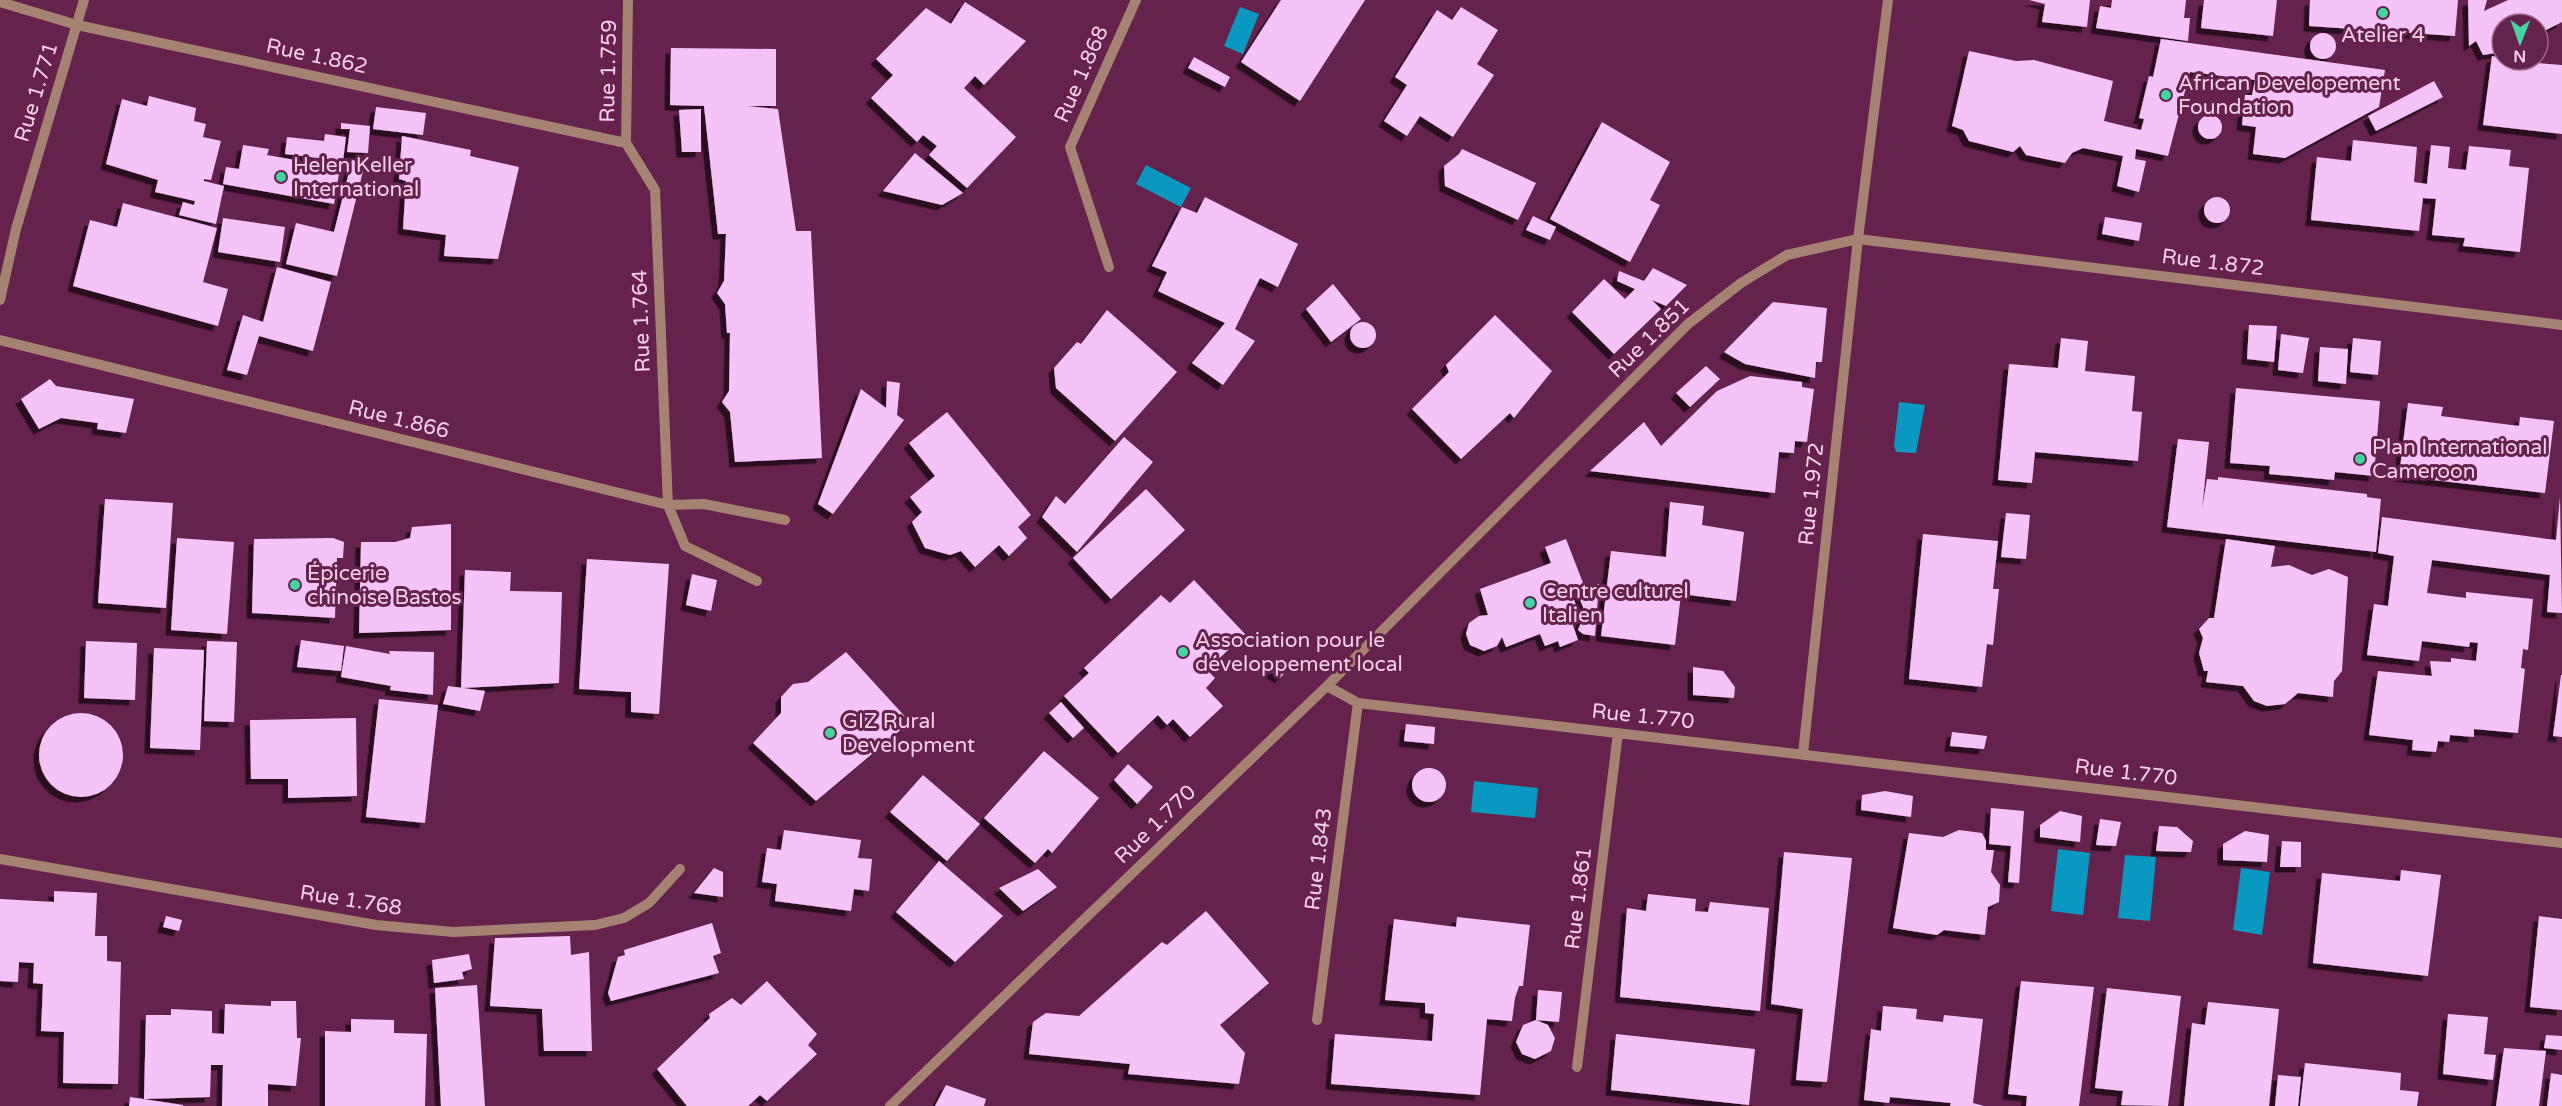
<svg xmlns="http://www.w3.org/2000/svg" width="2562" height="1106" font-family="'Varela Round',sans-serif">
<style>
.water{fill:#0999c0}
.building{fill:#f5c3f7;filter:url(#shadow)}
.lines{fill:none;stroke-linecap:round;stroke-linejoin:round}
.minor{stroke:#a58272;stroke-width:10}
.poi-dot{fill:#44d49f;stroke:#65224c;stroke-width:2}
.labels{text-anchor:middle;stroke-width:6;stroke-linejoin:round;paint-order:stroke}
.poi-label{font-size:21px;fill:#f8cfe5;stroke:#65224c;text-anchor:start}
.street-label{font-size:21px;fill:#f8cfe5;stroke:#65224c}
</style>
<defs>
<filter id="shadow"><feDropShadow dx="-5.5" dy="5.5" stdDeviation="0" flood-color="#0009"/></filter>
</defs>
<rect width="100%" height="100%" fill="#65224c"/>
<path class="water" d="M1240,7L1259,14L1243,54L1224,46Z
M1146,165L1191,188L1181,207L1136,184Z
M1899,402L1925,405L1916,453L1896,452L1894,446Z
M1474,781L1538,788L1535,818L1471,812Z
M2058,849L2090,853L2083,915L2051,911Z
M2125,855L2156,857L2150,921L2118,918Z
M2241,868L2270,872L2262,935L2233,930Z"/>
<path class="building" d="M1281,0H1365L1300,101L1241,62Z
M2029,0H2090L2087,27L2042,22L2045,4Z
M2112,0H2186L2184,18H2190L2188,41L2096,28L2100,6L2111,8Z
M2204,0H2277L2273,36L2201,28Z
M2310,0H2458L2455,36L2309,26Z
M2468,0H2487L2484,11L2508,0H2562V22L2538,34V24H2502V52L2483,55L2476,41L2469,46Z
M965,2L1026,41L984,85L975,76L964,88L1016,137L967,188L929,155L937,146L923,135L917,142L871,98L893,75L876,59L926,8L951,24Z
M1461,7L1498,30L1477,64L1494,75L1453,137L1420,116L1407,136L1384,121L1407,85L1395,77L1437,10L1452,20Z
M2310 46a13 13 0 1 1 26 0a13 13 0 1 1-26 0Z
M2161,39L2385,70L2379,107L2285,158L2253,154L2256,127L2242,125L2245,95H2252L2255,80L2190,72L2168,156L2136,149L2135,159L2146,161L2139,192L2117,186L2123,156L2083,148L2072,153L2065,163L2026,155L2020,146L2013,152L1969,141L1963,130L1952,126L1969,51L2016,61L2034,60L2113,81L2104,121L2141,130L2144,119L2139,118L2149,76L2153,77Z
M671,48L776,49V106H746L778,109L796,231H811L822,458L735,462L730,412L722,402L729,391L730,333H727L725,304L717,293L724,281L726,234H718L704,106L670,105Z
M2492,56L2502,58V60L2562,65V134L2483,125Z
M1194,57L1230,77L1225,87L1188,68Z
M2434,81L2443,97L2376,131L2368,116Z
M149,96L196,108L194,121L206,124L203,137L221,141L211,180L204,179V181L224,186L216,224L179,215L183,202L194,205L195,201L155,192L158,180L106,164L122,99L147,106Z
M376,107L426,113L423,135L373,129Z
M701,109V152H682L679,110Z
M2198 127a12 12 0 1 1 24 0a12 12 0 1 1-24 0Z
M1602,122L1670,162L1650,200L1660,205L1630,262L1550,219Z
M341,123L370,126L368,153L347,152L350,129H341Z
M325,134L346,137L343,161L285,154L287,137L324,141Z
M402,136L471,150L470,156L519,167L498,259L444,256L446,235L403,229L406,181L399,179Z
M2353,140L2417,147L2414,182L2427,184L2431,145L2450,147L2448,168L2466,170L2469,146L2511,150L2509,166L2529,168L2520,252L2463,246L2465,238L2432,235L2436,199L2423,198L2419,231L2311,220L2317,157L2351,161Z
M243,145L269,149L267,155L340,168L334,204L223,184L226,167L239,169Z
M1462,149L1536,183L1518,220L1445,186L1444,166L1459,154Z
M915,153L963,193L942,205L883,191Z
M352,160L365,163L337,276L286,264L296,223L334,232Z
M2204 210a13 13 0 1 1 26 0a13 13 0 1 1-26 0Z
M1205,197L1298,244L1278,287L1260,278L1235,329L1255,341L1223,385L1192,363L1225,323L1158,291L1167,272L1152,266L1182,207L1197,213Z
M123,203L217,228L203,282L228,289L218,326L73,286L90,220L117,227Z
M1533,216L1556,227L1550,240L1526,230Z
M2105,217L2142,223L2139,241L2102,234Z
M223,218L285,227L280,262L218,252Z
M277,267L331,282L313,351L259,336L247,375L227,370L243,315L263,322Z
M1653,268L1687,285L1666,306L1652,300L1661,309L1614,354L1572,312L1604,279L1625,299L1635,289L1617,281L1619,271L1644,281Z
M1333,284L1361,319L1331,342L1306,309Z
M1773,302L1827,308L1822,362H1816L1815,378L1745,364L1724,352Z
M1107,310L1177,372L1115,441L1056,388L1054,368L1077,342L1081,344Z
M1495,315L1552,371L1514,418L1510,413L1461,459L1412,409L1449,372L1446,365Z
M1350 335a13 13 0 1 1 26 0a13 13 0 1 1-26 0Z
M2249,325L2277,326L2274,362L2247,359Z
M2281,334L2309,338L2303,373L2278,370Z
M2061,338L2088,341L2085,371L2135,376L2132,411L2142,412L2138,461L2035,452L2032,483L1998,480L2009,364L2058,368Z
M2353,338L2381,341L2378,375L2350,372Z
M2320,347L2348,349L2346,384L2318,381Z
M1706,366L1720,379L1690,407L1676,393Z
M1750,376L1802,382V387L1814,389L1807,442L1795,441L1794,453L1779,452L1775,493L1590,471L1644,422L1661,446L1717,391Z
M50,379L56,386L134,399L126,433L97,429L98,423L61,418L39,429L21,399Z
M887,381L900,383L897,415L904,420L833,514L818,504L861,389L886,408Z
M2236,388L2380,401L2374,476L2335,472L2334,480L2269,474L2270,466L2230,463Z
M2408,403L2443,407L2441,416L2519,426L2520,417L2554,421L2545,493L2399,476Z
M947,412L1031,515L1018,527L1027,538L1009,556L999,545L975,567L961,551L950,555L925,548L912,522L922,512L910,497L935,476L909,443Z
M1124,437L1153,462L1077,552L1042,517L1056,496L1065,504Z
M2178,439L2209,442L2202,509L2207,479L2218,480V477L2367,494V497L2381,499L2376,552L2167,527Z
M1146,489L1185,530L1111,599L1073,558Z
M2560,497L2562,613L2547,612L2550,575L2432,560L2427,593L2466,598V592L2533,599L2528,650L2523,649L2521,668L2525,669L2518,733L2474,729V737L2450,735L2449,742L2438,741L2436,752L2412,750L2413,740L2369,735L2378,671L2432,676L2430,661L2451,662V658L2476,661L2478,643L2470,642L2469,647L2422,641L2419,661L2367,655L2374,604L2388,606L2394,556L2378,553L2382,517L2556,540Z
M105,499L173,503L166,608L98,603Z
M1670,502L1704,506L1702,525L1744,532L1736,601L1681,594L1675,645L1601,636L1611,551L1666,557Z
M2006,513L2030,515L2026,559L2001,557Z
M451,524V630L359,633L361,542H395L410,538L412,527Z
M1923,534L1998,541L1993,589H1999L1993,645L1987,644L1982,687L1909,679Z
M177,538L234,542L227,634L171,630Z
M333,538L344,542L343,558H337L335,618L252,613L254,539Z
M1566,539L1585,588L1599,584L1595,636L1583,634L1578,630L1585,612L1577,592L1572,594L1580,617L1571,620L1578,640L1560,647L1558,641L1545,646L1540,634L1506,647L1502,637L1497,646L1484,651L1470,645L1466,634L1469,623L1479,616L1488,615L1480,589L1551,563L1545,547Z
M2226,539L2275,546L2271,567L2289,565L2312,575L2329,569L2348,577L2342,671L2334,681L2333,697L2298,693L2285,704L2267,706L2254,701L2243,686L2206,682L2208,671H2204L2199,653L2203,638L2199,629L2209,618H2214Z
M587,559L669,564L659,714L631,712V692L579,689Z
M465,570L511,572L510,591L562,592L559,683L461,688Z
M692,574L717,580L711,611L686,605Z
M1194,580L1245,634L1207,670L1215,678L1206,688L1223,706L1190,737L1173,719L1167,725L1158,715L1118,753L1064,696L1089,673L1084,668L1161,595L1170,603Z
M301,640L344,646L341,671L297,667Z
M86,641L137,643L135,700L84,698Z
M207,641L237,642L234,722L204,721Z
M346,646L390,654L389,651L434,652L433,695L390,690L391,686L341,677Z
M154,648L204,650L200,750L150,748Z
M846,652L910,722L816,801L753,743L781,713V697L793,684L808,682Z
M1282,664L1287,670L1280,678L1270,671Z
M1693,667L1723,671L1735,687L1734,698L1693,695Z
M2561,675H2562V737L2553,736Z
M448,686L485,691L480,711L443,704Z
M379,699L438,705L425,823L366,817Z
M1061,702L1084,728L1073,738L1049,713Z
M39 755a42 42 0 1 1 84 0a42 42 0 1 1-84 0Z
M356,718L357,796L288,798V779H251L250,720Z
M1406,724L1435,727L1434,744L1404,741Z
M1952,732L1987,736L1984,749L1950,746Z
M1044,751L1099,798L1052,853L1048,849L1035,863L984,818Z
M1128,764L1153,787L1137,804L1114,780Z
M1412 785a17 17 0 1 1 34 0a17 17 0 1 1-34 0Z
M923,775L980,824L947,861L890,812Z
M1885,791L1913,796L1911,817L1861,810L1862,795Z
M1991,808L2024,811L2019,883L2008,882L2011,846L1989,844Z
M2060,811L2082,816L2080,842L2040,837V825Z
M2100,819L2121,822L2116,846L2096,845Z
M2159,826L2177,827L2193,841L2191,852L2156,851Z
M784,830L861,840L858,858L872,859L869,891L854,889L851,911L775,901L777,884L762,882L767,848L781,850Z
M1959,830L1982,833L1986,841V850H1994L1991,872L2000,885L1999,902L1988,907L1985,935L1944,930L1937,935L1893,928L1909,833L1943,837Z
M2245,831L2269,835L2267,862L2223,860V844Z
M2282,841L2301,842V867H2280Z
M1784,852L1852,858L1827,1082L1796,1080L1803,1009L1771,1004Z
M939,861L1003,916L955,962L896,912Z
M714,868L723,872V897L694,893Z
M1038,869L1057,887L1023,911L999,888Z
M2401,870L2441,875L2428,976L2313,963L2322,873L2400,881Z
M54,891L97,893L95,936H107V961L121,962L118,1084L63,1083L64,1032L41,1031L43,984L33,983L34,963L19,962L18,982L0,981V899L54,902Z
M1648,894L1696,899L1695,911L1708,912L1710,902L1769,908L1760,1011L1620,997L1627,908L1646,911Z
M1206,911L1269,983L1220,1025L1245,1053L1239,1084L1128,1074L1130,1064L1029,1054L1033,1022L1046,1013L1079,1016L1162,942L1167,945Z
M166,916L182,920L179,931L163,927Z
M2539,916L2562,919V1010L2530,1007Z
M1457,917L1530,925L1523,986H1519L1515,998L1512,1021L1487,1019L1480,1095L1331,1084L1335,1034L1432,1041L1434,1014L1425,1013V1003L1385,1000L1394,919L1456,927Z
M712,923L721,953L713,956L719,973L611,1001L608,993L618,957L625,955L624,950Z
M570,936L571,955L589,952L592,1051H544L542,1009L490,1006L495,938Z
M469,954L472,969L462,972L464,979L434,983L432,960Z
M767,981L817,1034L808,1045L817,1054L767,1101L760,1095L748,1106H687L657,1069L710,1018L709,1014L732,998L741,1005Z
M2021,981L2094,987L2079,1106H2026L2027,1096L2008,1094Z
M477,985L485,1106H441L435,988Z
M2107,988L2181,996L2168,1106L2121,1105L2123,1091L2095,1088Z
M1538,990L1562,992L1559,1022L1536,1020L1548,1025L1555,1038L1551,1051L1535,1059L1522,1054L1516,1042L1523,1025L1536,1020Z
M271,1001H296L297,1038H301L296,1086L268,1084V1106H222L223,1065H211L210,1097L144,1099L146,1015H171V1009L212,1011V1033L224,1034L225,1004L271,1006Z
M2208,1002L2279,1009L2269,1106H2184L2192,1023L2205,1025Z
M1883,1006L1917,1009L1916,1019L1943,1022L1944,1015L1983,1019L1973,1103L1984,1106H1950L1951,1103L1890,1097L1889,1103L1864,1100L1871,1029L1881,1031Z
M2448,1014L2488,1017L2484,1054L2496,1055L2493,1080L2443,1074Z
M351,1019L394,1020V1033L427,1034L425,1106H325V1031L351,1032Z
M1616,1034L1755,1049L1749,1105L1611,1090Z
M2546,1035L2562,1036V1050L2544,1048Z
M2504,1048L2546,1051L2539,1106H2496Z
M2305,1063L2401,1073L2400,1090L2419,1092L2417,1106H2300Z
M2551,1073L2562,1075V1106H2547Z
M2278,1075L2301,1077L2298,1106H2275Z
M946,1085L986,1099L984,1106H935Z
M130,1097L183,1105V1106H129Z"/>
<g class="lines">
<path class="minor" d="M0,2L77,25L626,143
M626,143L655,190L668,505L704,504L785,520
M626,143L628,0
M1109,267L1070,147L1136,0
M0,300L16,229L84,0
M0,340L668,505L685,546L757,581
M1327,686L1688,324L1741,283L1787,255L1858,239L1888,0
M1803,754L1858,239L2562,325
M0,859L376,925L453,932L595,925L624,918L649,903L680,869
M1317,1020L1358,703
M1577,1067L1618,733
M890,1106L1327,686L1358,703L2562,843"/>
</g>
<g class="poi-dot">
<circle cx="2383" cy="13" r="6"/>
<circle cx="2166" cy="95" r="6"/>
<circle cx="281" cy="177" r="6"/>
<circle cx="2360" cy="459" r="6"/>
<circle cx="295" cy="585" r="6"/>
<circle cx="1530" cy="603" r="6"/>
<circle cx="1183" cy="652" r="6"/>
<circle cx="830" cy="733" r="6"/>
</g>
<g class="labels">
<g class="poi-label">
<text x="2383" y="42" text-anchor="middle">Atelier 4</text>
<text x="2178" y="90">African Developement<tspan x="2178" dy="24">Foundation</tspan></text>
<text x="293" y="172">Helen Keller<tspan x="293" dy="24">International</tspan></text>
<text x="2372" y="454">Plan International<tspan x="2372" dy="24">Cameroon</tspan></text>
<text x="307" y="580">Épicerie<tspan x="307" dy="24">chinoise Bastos</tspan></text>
<text x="1542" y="598">Centre culturel<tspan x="1542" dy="24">Italien</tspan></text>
<text x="1195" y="647">Association pour le<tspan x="1195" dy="24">développement local</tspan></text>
<text x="842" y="728">GIZ Rural<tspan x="842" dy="24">Development</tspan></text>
</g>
<g class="street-label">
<text transform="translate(317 56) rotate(12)" y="7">Rue 1.862</text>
<text transform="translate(608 71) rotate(-89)" y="7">Rue 1.759</text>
<text transform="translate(1081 74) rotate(-66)" y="7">Rue 1.868</text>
<text transform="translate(36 92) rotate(-73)" y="7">Rue 1.771</text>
<text transform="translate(2213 262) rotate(7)" y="7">Rue 1.872</text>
<text transform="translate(641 321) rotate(-92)" y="7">Rue 1.764</text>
<text transform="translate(1649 338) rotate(-44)" y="7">Rue 1.851</text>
<text transform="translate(399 419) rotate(14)" y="7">Rue 1.866</text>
<text transform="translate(1811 494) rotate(-84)" y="7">Rue 1.972</text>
<text transform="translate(1643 716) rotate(6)" y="7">Rue 1.770</text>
<text transform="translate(2126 772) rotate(7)" y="7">Rue 1.770</text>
<text transform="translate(1155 824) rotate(-44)" y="7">Rue 1.770</text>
<text transform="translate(1318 859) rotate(-83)" y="7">Rue 1.843</text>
<text transform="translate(1578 898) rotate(-83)" y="7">Rue 1.861</text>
<text transform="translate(351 900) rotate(9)" y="7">Rue 1.768</text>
</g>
</g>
<g transform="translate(2520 42) rotate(181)"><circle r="28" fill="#65224c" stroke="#a06789" stroke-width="1.5"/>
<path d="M0-4.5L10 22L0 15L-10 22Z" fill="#44d49f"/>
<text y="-9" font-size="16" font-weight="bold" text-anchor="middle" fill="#f8cfe5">N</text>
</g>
</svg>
